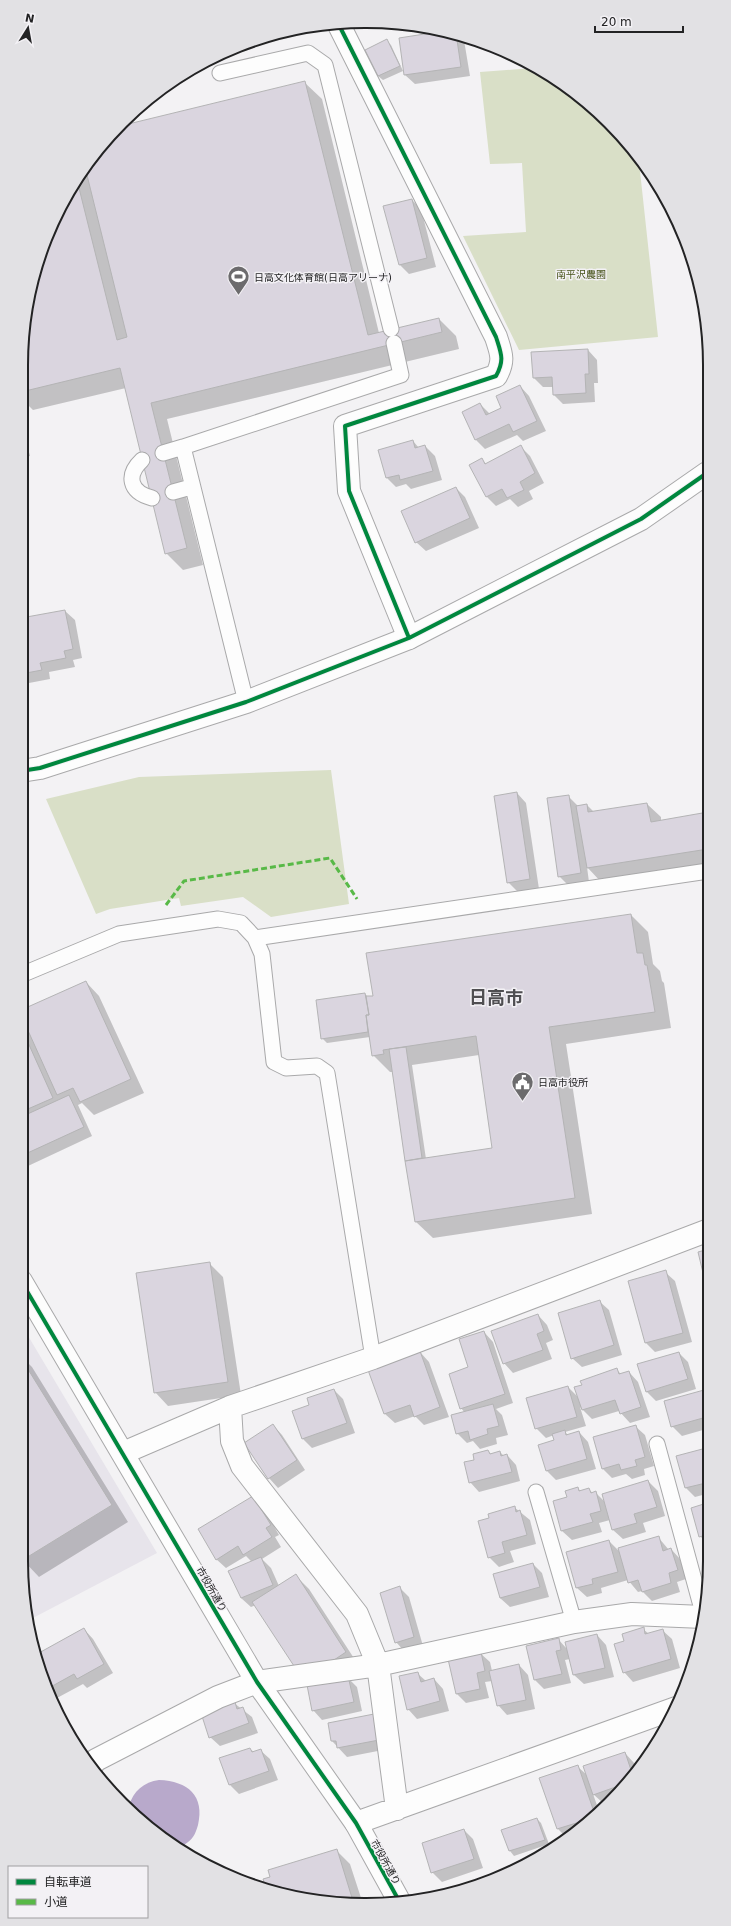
<svg xmlns="http://www.w3.org/2000/svg" width="731" height="1926" font-family="'DejaVu Sans','Noto Sans JP',sans-serif">
<style>
.built{fill:#e7e4eb}
.green{fill:#d9dfc7}
.water{fill:#b8a9cb}
.shadow{fill:#0003;fill-rule:evenodd}
.building{fill:#dad5df;stroke:#b4b4b5}
.lines{fill:none;stroke-linecap:round;stroke-linejoin:round}
.lane-casing{stroke:#a9a9aa;stroke-width:17}
.street-casing{stroke:#a9a9aa;stroke-width:24}
.secondary-casing{stroke:#a9a9aa;stroke-width:24}
.lane{stroke:#fdfdfd;stroke-width:15}
.street{stroke:#fdfdfd;stroke-width:22}
.secondary{stroke:#fdfdfd;stroke-width:22}
.quiet{stroke:#58b947;stroke-width:3;stroke-dasharray:6 3;stroke-linecap:butt}
.cycleway-casing{stroke:#f3f1f5;stroke-width:6}
.cycleway{stroke:#00873e;stroke-width:4}
.labels{text-anchor:middle;stroke-width:3;stroke-linejoin:round;paint-order:stroke}
.park-label{font-size:10px;fill:#465218;stroke:#f3f1f5}
.poi-label{font-size:10px;fill:#232324;stroke:#f3f1f5;text-anchor:start}
.street-label{font-size:10px;fill:#232324;stroke:#f3f1f5}
.town-label{font-size:18px;font-weight:bold;fill:#4f4e51;stroke:#f3f1f5}
.rim{fill:none;stroke:#232324;stroke-width:2}
</style>
<rect width="100%" height="100%" fill="#f3f2f4"/>
<path class="built" d="M21,1324L157,1553L31,1619L21,1560Z"/>
<path class="green" d="M533,68L557,79L625,139L639,162L658,337L519,350L463,236L526,232L522,163L490,164L480,72Z
M331,770L349,904L271,917L243,897L181,906L179,898L110,909L96,914L46,799L139,777Z"/>
<path class="water" d="M159,1780C188,1781 205,1796 198,1825C195,1835 193,1839 184,1845L193,1858L129,1806C133,1791 144,1782 159,1780Z"/>
<path class="shadow" d="M447,32L459,35L464,40L470,76L415,84L405,75L400,39Z
M386,40L391,45L403,71L383,80L378,76L366,50Z
M304,82L322,99L379,333L439,319L456,336L459,349L167,419L203,565L183,570L166,553L126,388L33,410L21,398V366L33,276L57,213L92,156L119,127Z
M412,200L421,209L436,267L409,274L399,264Z
M588,350L597,360L598,383H594L595,402L563,404L554,395L553,387H543L534,378Z
M520,386L529,396L546,431L523,441L517,435L485,449L476,440L463,412L480,404L490,414L502,408Z
M21,422L30,456L21,458Z
M413,441L419,448L425,446L435,456L442,480L411,489L406,484L396,487L387,478Z
M520,446L530,456L544,483L529,491L533,499L518,507L510,499L496,506L487,497L471,465L482,459L486,464Z
M456,488L465,497L479,528L426,551L416,542Z
M65,611L75,620L82,658L73,660L75,667L49,672L50,679L29,683L21,676V619Z
M517,793L526,803L539,889L518,892L508,882Z
M568,796L578,806L587,805L594,812L647,804L661,817V821L708,813V864L601,882L587,867L589,882L569,886L559,876Z
M631,915L648,932L653,964L660,971L662,981L664,983L671,1028L566,1044L592,1214L433,1238L415,1221L393,1072H390L373,1055L370,1037L327,1043L322,1038L365,994L368,997L374,996ZM479,1055L494,1149L426,1159L412,1065Z
M86,982L99,996L144,1093L94,1115L82,1103L78,1105L92,1136L28,1166L21,1159V1021L28,1028L21,1011Z
M709,1250V1294L699,1253Z
M209,1263L223,1277L241,1395L168,1406L155,1392Z
M665,1272L675,1281L692,1342L655,1352L646,1343Z
M599,1301L609,1310L622,1355L582,1367L572,1358Z
M538,1315L547,1325L553,1340L546,1343L552,1359L513,1373L504,1363Z
M484,1332L493,1342L513,1403L496,1409L502,1415L508,1435L496,1438L497,1444L480,1449L473,1441L467,1443L457,1433L465,1413L461,1408L469,1368Z
M420,1352L429,1362L449,1417L424,1425L415,1416L395,1423L385,1414L370,1370Z
M679,1353L688,1362L696,1389L656,1401L647,1392Z
M21,1356L32,1367L128,1522L39,1577L21,1558Z
M617,1370L622,1375L629,1372L638,1382L650,1417L630,1423L619,1411L592,1419L580,1407L586,1426L565,1432L568,1435L579,1432L588,1442L596,1469L556,1480L547,1471L555,1441L554,1435L546,1438L536,1428L568,1387L579,1398L583,1386Z
M334,1390L343,1399L355,1433L312,1448L303,1439L310,1405Z
M703,1391L710,1397V1428L682,1436L672,1426Z
M273,1425L282,1435L305,1470L278,1488L269,1478Z
M635,1426L645,1435L654,1466L644,1469L645,1475L632,1479L626,1474L612,1478L603,1469Z
M710,1448V1493L695,1497L686,1488Z
M488,1451L491,1454L500,1452L504,1456L507,1455L516,1465L520,1481L479,1492L470,1482L475,1460Z
M648,1481L658,1491L665,1516L643,1523L646,1532L623,1539L613,1530L610,1520L599,1523L602,1532L572,1540L562,1531L554,1502L568,1498L578,1488L581,1492L589,1490L593,1493L595,1492L605,1502Z
M253,1498L263,1507L279,1535L275,1537L281,1547L262,1559L271,1568L279,1586L296,1576L309,1589L359,1666L345,1675L256,1605L251,1607L241,1598L252,1562L246,1556L226,1568L216,1559Z
M710,1504V1546L700,1536Z
M514,1507L530,1520L536,1544L510,1551L514,1562L499,1567L489,1557L490,1519Z
M658,1537L669,1550L671,1549L680,1559L686,1579L677,1582L680,1592L652,1601L642,1591L638,1592L628,1580L601,1588L602,1593L587,1597L577,1588L567,1552L609,1541L620,1552Z
M533,1564L542,1573L549,1597L510,1607L500,1598L494,1574Z
M709,1566L708,1573L706,1567Z
M400,1588L409,1597L423,1646L405,1652L396,1642Z
M84,1629L93,1639L113,1673L87,1688L83,1684L57,1698L48,1688L39,1671L37,1656Z
M643,1629L649,1634L662,1630L672,1639L680,1668L633,1682L624,1672L625,1641Z
M597,1635L606,1645L614,1677L584,1684L574,1675L570,1659L565,1660L571,1683L544,1689L535,1680L558,1639L567,1649Z
M480,1653L490,1662L492,1671L519,1665L528,1675L535,1709L507,1715L498,1705L492,1681L485,1682L489,1698L466,1703L456,1693Z
M417,1673L426,1681L434,1679L443,1689L449,1711L417,1719L408,1709Z
M348,1678L357,1687L362,1711L322,1720L313,1710Z
M234,1703L252,1717L258,1733L220,1746L210,1737Z
M374,1715L388,1749L347,1757L332,1741Z
M250,1749L254,1752L260,1750L270,1759L278,1780L239,1794L230,1785Z
M625,1753L634,1763L637,1772L603,1803L593,1794L598,1808L567,1838L558,1829L540,1778L577,1766L588,1776Z
M537,1819L541,1823L549,1844L514,1856L510,1851L502,1830Z
M464,1830L473,1839L483,1868L442,1882L432,1872Z
M336,1850L350,1864L362,1901L320,1902L267,1890L264,1879Z"/>
<path class="building" d="M444,31L456,33L461,67L404,75L399,38Z
M387,39L400,66L378,76L365,50Z
M305,81L368,335L439,318L442,332L151,403L187,548L165,554L120,368L21,392V366L33,276L57,213L77,180L117,340L127,337L85,167L92,156L120,126Z
M412,199L427,258L399,265L383,206Z
M588,349L589,374H585L586,393L553,395L552,377L533,378L531,352Z
M520,385L537,421L513,432L509,424L475,440L462,412L480,403L486,415L501,408L496,396Z
M413,440L415,448L425,445L433,471L400,480L399,475L386,478L378,450Z
M521,445L535,473L520,482L524,490L507,498L502,489L486,497L469,465L482,458L485,464Z
M456,487L470,518L415,543L401,511Z
M65,610L73,649L64,651L66,658L40,663L42,670L21,674V618Z
M517,792L530,879L507,883L494,796Z
M569,795L581,873L558,877L547,798Z
M647,803L651,822L708,812V849L587,868L576,806L587,804L588,812Z
M631,914L637,953H643L645,965H647L655,1012L549,1027L575,1198L415,1222L405,1161L492,1148L476,1036L383,1050L384,1054L372,1056L366,1015H369L366,996H373L366,953Z
M86,981L131,1079L80,1102L73,1088L57,1095L21,1015V1010Z
M365,993L369,1015H366L368,1032L321,1039L316,1000Z
M21,1027L53,1098L21,1112Z
M406,1047L422,1158L405,1161L389,1049Z
M69,1095L84,1127L21,1156V1117Z
M709,1249V1298L698,1252Z
M210,1262L228,1382L154,1393L136,1273Z
M666,1270L683,1333L645,1343L628,1281Z
M600,1300L614,1345L571,1359L558,1313Z
M538,1314L544,1331L537,1334L543,1350L503,1364L491,1331Z
M484,1331L505,1394L460,1409L449,1374L468,1367L459,1339Z
M420,1351L440,1407L414,1417L410,1405L384,1414L368,1370Z
M679,1352L688,1379L646,1392L637,1364Z
M21,1358L112,1505L21,1561Z
M617,1368L619,1374L629,1371L641,1407L620,1414L615,1400L582,1410L574,1387L582,1385L580,1381Z
M568,1386L577,1417L535,1429L526,1398Z
M334,1389L347,1423L302,1439L292,1411L309,1405L307,1398Z
M704,1390L710,1416L671,1427L664,1401Z
M493,1404L499,1426L487,1429L488,1434L470,1440L468,1431L456,1434L451,1415Z
M273,1424L297,1460L268,1479L244,1443Z
M636,1425L645,1457L635,1460L637,1466L621,1470L619,1464L602,1469L593,1437Z
M565,1430L566,1435L579,1431L587,1459L546,1471L538,1445L554,1440L552,1434Z
M710,1447V1482L685,1488L676,1456Z
M488,1450L490,1454L500,1451L501,1456L507,1454L512,1472L469,1483L464,1462L474,1460L473,1454Z
M648,1480L657,1507L634,1514L637,1523L612,1530L602,1494Z
M578,1487L579,1491L589,1488L591,1493L596,1491L601,1511L590,1514L593,1522L561,1531L553,1501L567,1497L565,1491Z
M253,1496L271,1525L266,1528L272,1537L243,1555L238,1546L216,1560L198,1529Z
M710,1502V1534L699,1537L691,1508Z
M515,1506L516,1512L520,1510L527,1535L502,1542L505,1553L488,1558L478,1521L489,1518L488,1514Z
M659,1536L663,1551L671,1548L678,1570L669,1573L671,1583L642,1592L638,1580L628,1583L618,1548Z
M609,1540L618,1572L592,1579L593,1584L576,1588L566,1552Z
M261,1557L273,1585L241,1598L228,1571Z
M533,1563L540,1587L500,1598L493,1574Z
M296,1574L346,1652L331,1662L294,1666L252,1602Z
M400,1586L414,1637L395,1643L380,1593Z
M644,1627L645,1634L663,1629L671,1659L623,1673L614,1644L624,1641L622,1634Z
M84,1628L104,1664L77,1679L74,1674L47,1689L39,1671L37,1654Z
M597,1634L605,1668L573,1675L565,1642Z
M559,1638L561,1650L556,1651L562,1674L534,1680L526,1646Z
M481,1652L485,1671L477,1673L480,1689L456,1694L448,1659Z
M519,1664L526,1700L497,1706L489,1671Z
M418,1672L421,1682L434,1678L440,1701L407,1710L399,1676Z
M348,1676L354,1702L312,1711L307,1685Z
M235,1702L237,1709L243,1707L249,1723L209,1738L201,1713Z
M374,1714L379,1740L337,1748L336,1741H331L328,1723Z
M250,1748L252,1752L261,1749L269,1771L229,1785L219,1758Z
M625,1752L633,1776L624,1784L593,1795L583,1766Z
M578,1765L594,1812L586,1820L557,1829L539,1778Z
M537,1818L545,1840L509,1851L501,1830Z
M464,1829L474,1859L431,1873L422,1843Z
M337,1849L353,1901L320,1902L266,1889L263,1879L270,1877L268,1870Z"/>
<g class="lines">
<defs>
<path id="lane" d="M220,73L308,53L325,65L391,329
M163,453L183,447
M142,460C126,475 129,492 152,498
M173,492L191,487
M246,702L183,447L401,375L394,343
M255,938L708,871
M21,975L119,934L218,919L241,923L255,938L262,954L274,1062L286,1068L317,1066L327,1073L373,1358
M657,1444L703,1613
M536,1492L574,1622"/>
<path id="street" d="M338,23L496,337C501,353 505,360 496,376L345,426L349,491L409,638
M230,1407L232,1441L242,1466L357,1614L378,1665L397,1809
M123,1453L230,1407L373,1358L709,1230
M91,1766L96,1760L218,1697L257,1682L378,1665L574,1622L632,1614L703,1617
M356,1823L676,1708"/>
<path id="secondary" d="M21,771L40,768L246,702L409,638L641,519L707,473
M21,1281L257,1682L356,1823L398,1899"/>
</defs>
<use href="#lane" class="lane-casing"/>
<use href="#street" class="street-casing"/>
<use href="#secondary" class="secondary-casing"/>
<use href="#lane" class="lane"/>
<use href="#street" class="street"/>
<use href="#secondary" class="secondary"/>
<path class="quiet" d="M166,905L184,881L330,858L357,899"/>
<defs>
<path id="cycleway" d="M338,23L496,337C501,353 505,360 496,376L345,426L349,491L409,638
M21,771L40,768L246,702L409,638L641,519L707,473
M21,1281L257,1682L356,1823L398,1899"/>
</defs>
<use href="#cycleway" class="cycleway-casing"/>
<use href="#cycleway" class="cycleway"/>
</g>
<defs>
<symbol id="stadium-pin" viewBox="-11 -11 22 30"><path d="M0 17L-7.5 6A9.5 9.5 0 1 1 7.5 6Z" fill="#6c6b6d" stroke="#f3f1f5"/><path d="M0-5a6.5 5 0 1 0 0 10a6.5 5 0 1 0 0-10ZM-3.5-1.8h7v3.6h-7Z" fill="#fff"/></symbol>
<symbol id="civic-pin" viewBox="-11 -11 22 30"><path d="M0 17L-7.5 6A9.5 9.5 0 1 1 7.5 6Z" fill="#6c6b6d" stroke="#f3f1f5"/><path d="M-.6-6.5H3V-4.5H.6V-3L4-1V1h2V6H-6V1h2V-1L-.6-3ZM-1.2 2.5V6h2.4V2.5Z" fill="#fff"/></symbol>
</defs>
<g fill-rule="evenodd">
<use href="#stadium-pin" x="226" y="264" width="25" height="34"/>
<use href="#civic-pin" x="510" y="1070" width="25" height="34"/>
</g>
<g class="labels">
<g class="park-label">
<text x="581" y="278">南平沢農園</text>
</g>
<g class="poi-label">
<text x="254" y="281">日高文化体育館(日高アリーナ)</text>
<text x="538" y="1086">日高市役所</text>
</g>
<g class="street-label">
<text transform="translate(212 1589) rotate(60)" y="4">市役所通り</text>
<text transform="translate(386 1862) rotate(61)" y="4">市役所通り</text>
</g>
<g class="town-label">
<text x="496" y="1004">日高市</text>
</g>
</g>
<path d="M0 0H731V1926H0ZM365 28H366A337 337 0 0 1 703 365V1561A337 337 0 0 1 366 1898H365A337 337 0 0 1 28 1561V365A337 337 0 0 1 365 28Z" fill="#e2e1e4" fill-rule="evenodd"/>
<path class="rim" d="M365 28H366A337 337 0 0 1 703 365V1561A337 337 0 0 1 366 1898H365A337 337 0 0 1 28 1561V365A337 337 0 0 1 365 28Z"/>
<rect x="8" y="1866" width="140" height="52" fill="#f3f1f5" stroke="#a09fa1"/>
<rect x="16" y="1879" width="20" height="6" fill="#00873e" stroke="#a09fa1"/>
<text x="44" y="1886" font-size="12" fill="#232324">自転車道</text>
<rect x="16" y="1899" width="20" height="6" fill="#58b947" stroke="#a09fa1"/>
<text x="44" y="1906" font-size="12" fill="#232324">小道</text>
<g transform="translate(28 28) rotate(11)" stroke="#f3f1f5" stroke-width="3" paint-order="stroke">
<path d="M0-3L7 15L0 10L-7 15Z" fill="#232324"/>
<text y="-6" font-size="11" font-weight="bold" text-anchor="middle" fill="#232324">N</text>
</g>
<path d="M595 26v6h88v-6" fill="none" stroke="#232324" stroke-width="2"/>
<text x="601" y="26" font-size="12" fill="#232324" stroke="#f3f1f5" stroke-width="3" paint-order="stroke">20 m</text>
</svg>
